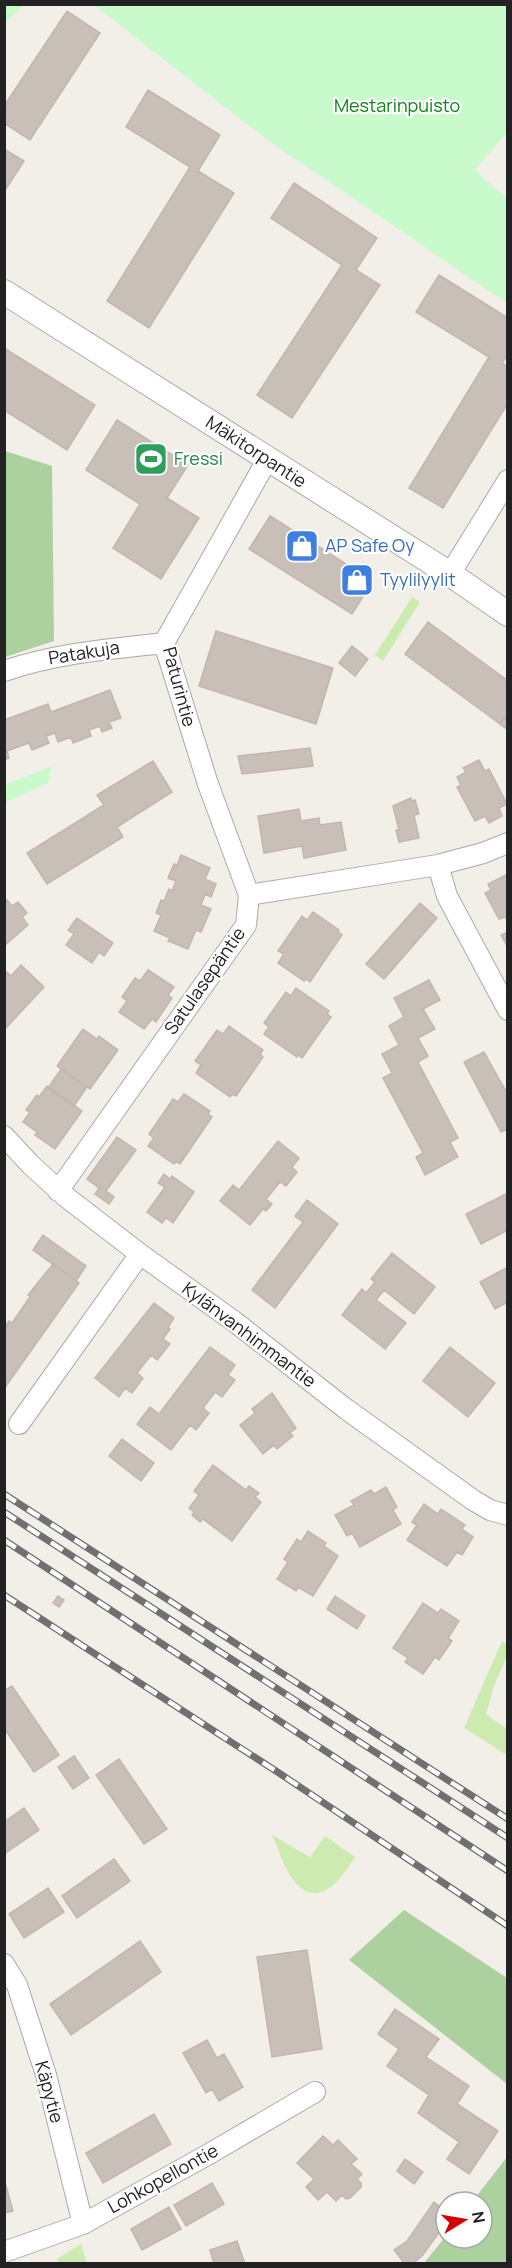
<svg xmlns="http://www.w3.org/2000/svg" width="512" height="2268" font-family="Manrope,sans-serif">
<style>
.grass{fill:#cdebb0}
.forest{fill:#add19e}
.park{fill:#c8facc}
.building{fill:#c7bfb8;stroke:#c4b6ab;stroke-width:1.5}
.lines{fill:none;stroke-linecap:round;stroke-linejoin:round}
.minor-casing{stroke:#a9a9a9;stroke-width:22}
.tertiary-casing{stroke:#a9a9a9;stroke-width:26}
.minor{stroke:#fff;stroke-width:20}
.tertiary{stroke:#fff;stroke-width:24}
.rail-casing{stroke:#707070;stroke-width:7}
.rail{stroke:#fff;stroke-width:4.5;stroke-dasharray:14;stroke-linecap:butt}
.labels{text-anchor:middle;stroke-width:4.5;stroke-linejoin:round;paint-order:stroke}
.park-label{font-size:18px;fill:#0c8416;stroke:#fff}
.street-label{font-size:18px;fill:#222;stroke:#fff}
.leisure-label{font-size:18px;fill:#27864d;stroke:#fff;text-anchor:start}
.shop-label{font-size:18px;fill:#366cbe;stroke:#fff;text-anchor:start}
</style>
<rect width="100%" height="100%" fill="#f2efe9"/>
<path class="grass" d="M412,597L420,602L383,661L375,655Z
M502,1641L507,1644V1656L494,1686L486,1714L507,1729V1755L464,1728Z
M272,1835L310,1857L325,1836L355,1857C343,1877 319,1911 295,1882C284,1869 279,1850 272,1835Z
M81,2244L87,2263H58L57,2259Z"/>
<path class="forest" d="M5,451L52,466L54,641L5,657Z
M404,1910L507,1978V2084L349,1960Z
M507,2157V2263H424L446,2236V2238H482V2202H472Z"/>
<path class="park" d="M5,4H24V5L5,23Z
M94,5H507V132L475,170L507,199V303L266,139Z
M52,766L48,783L6,802L5,785Z"/>
<path class="building" d="M67,11L100,33L30,140L4,123V106Z
M148,90L220,135L198,171L234,193L149,328L107,301L190,167L126,127Z
M4,149L24,161L4,192Z
M294,183L377,238L356,270L380,285L292,418L257,395L342,265L271,218Z
M439,275L508,318V354L502,363L508,367V403L443,508L409,488L489,357L416,312Z
M4,348L95,405L67,450L4,410Z
M117,420L188,465L167,498L199,518L161,579L113,548L140,504L86,470Z
M270,516L373,581L352,614L249,549Z
M428,622L508,681V713L500,724L405,654Z
M216,631L333,668L316,724L199,686Z
M352,646L368,659L355,676L339,663Z
M110,690L121,718L109,722L112,728L102,732L100,726L89,730L91,736L73,743L71,737L58,742L55,733L46,736L49,743L32,750L29,743L7,751L9,758L4,760V720L48,704L51,712Z
M508,713V730L500,724Z
M310,748L313,766L242,774L238,756Z
M479,760L485,771L489,769L507,804L499,808L502,816L489,823L485,816L475,821L457,787L461,785L457,777L466,772L463,768Z
M153,761L172,792L117,827L123,837L47,884L27,853L104,805L97,795Z
M411,798V801L415,800L419,814L414,815L419,838L399,842L396,830H399L393,806Z
M299,809L301,821L319,818L320,825L341,822L346,850L304,858L302,846L264,853L258,816Z
M181,855L210,868L205,879L216,884L211,897L205,894L201,905L211,909L201,932L196,930L188,949L168,941L170,938L154,931L161,915L156,913L161,900L164,901L169,889L172,891L176,881L168,878L174,864L177,865Z
M508,874V921L505,917L499,919L485,893L491,890L488,884Z
M7,900L12,906L18,902L27,913L22,917L28,925L4,946V902Z
M420,903L437,918L384,979L366,964Z
M313,912L339,930L338,932L342,935L310,982L306,979L304,981L278,963L284,954L278,951L302,916L307,920Z
M77,918L113,943L104,956L99,952L92,963L66,945L74,934L68,930Z
M508,932V944H506L501,935Z
M21,965L44,987L4,1030V975L7,972L11,976Z
M148,970L174,987L168,995L172,998L156,1022L152,1019L144,1029L119,1012L127,1001L122,997L135,978L140,981Z
M429,980L440,1000L423,1009L435,1029L418,1038L428,1056L418,1062L458,1138L450,1142L458,1157L425,1175L416,1157L423,1153L383,1078L392,1073L382,1054L399,1045L389,1026L404,1017L394,998Z
M296,988L329,1011L327,1014L331,1017L302,1058L299,1055L297,1057L264,1034L269,1027L264,1023L286,992L291,996Z
M229,1026L263,1050L260,1054L263,1057L236,1096L232,1094L230,1097L196,1073L201,1065L195,1061L217,1030L223,1034Z
M83,1029L97,1039L99,1036L118,1050L90,1089L57,1066Z
M484,1052L508,1095V1129L501,1132L464,1062Z
M61,1069L87,1087L74,1106L48,1088Z
M47,1086L82,1111L55,1149L35,1135L37,1132L23,1122L30,1112L26,1110L37,1095L39,1097Z
M184,1094L210,1111L208,1114L212,1117L180,1164L176,1161L174,1164L148,1146L154,1138L149,1134L173,1099L178,1102Z
M117,1137L136,1150L106,1191L114,1197L109,1204L95,1194L99,1188L87,1179Z
M278,1141L299,1158L292,1167L297,1172L286,1186L280,1182L266,1199L272,1204L266,1211L263,1209L250,1225L220,1201L233,1185L239,1190Z
M164,1174L170,1179L172,1176L194,1192L173,1223L166,1218L162,1223L147,1212L165,1187L158,1183Z
M508,1193V1230L481,1244L466,1214Z
M307,1200L338,1224L275,1308L252,1290L303,1222L295,1216Z
M43,1235L86,1266L76,1281L33,1250Z
M392,1253L435,1287L414,1314L384,1290L376,1300L406,1323L385,1349L342,1315L362,1289L366,1293L375,1282L371,1279Z
M53,1264L79,1283L4,1389V1328L9,1321L12,1323L30,1297L28,1295Z
M508,1267V1302L495,1309L480,1282Z
M154,1303L174,1318L168,1327L170,1329L163,1339L170,1344L157,1360L151,1355L137,1373L143,1378L132,1393L125,1388L119,1397L95,1378Z
M210,1347L235,1365L228,1375L235,1380L222,1397L215,1392L203,1408L209,1413L196,1430L190,1425L171,1450L137,1424L150,1407L159,1414Z
M450,1347L495,1383L468,1417L423,1381Z
M272,1393L296,1428L290,1433L293,1436L277,1449L274,1445L263,1454L240,1425L255,1413L252,1409Z
M122,1439L154,1463L141,1481L109,1456Z
M213,1465L246,1490L249,1486L259,1493L255,1497L261,1502L232,1541L203,1519L200,1522L192,1515L194,1512L189,1508L199,1495L194,1491Z
M386,1487L397,1507L393,1510L401,1524L360,1547L352,1533L347,1536L335,1515L354,1505L351,1501L371,1490L374,1494Z
M424,1504L438,1514L441,1509L465,1525L462,1529L473,1537L462,1555L457,1552L447,1566L407,1540L417,1525L412,1522Z
M308,1531L326,1543L324,1546L338,1556L313,1596L298,1587L296,1591L277,1579L288,1562L284,1559L297,1539L301,1542Z
M58,1596L64,1600L59,1607L53,1603Z
M335,1596L365,1616L357,1629L327,1609Z
M423,1603L438,1613L441,1609L459,1621L448,1638L452,1641L439,1660L435,1657L423,1674L405,1662L408,1658L393,1648Z
M12,1686L59,1755L34,1772L4,1728V1691Z
M74,1756L89,1778L73,1789L58,1767Z
M119,1759L167,1829L144,1844L96,1775Z
M24,1808L39,1830L4,1854V1822Z
M114,1859L130,1881L77,1918L62,1896Z
M48,1888L64,1912L24,1938L9,1914Z
M140,1941L161,1972L71,2035L50,2004Z
M307,1950L322,2049L272,2057L257,1957Z
M395,2009L439,2039L426,2057L469,2086L457,2104L498,2131L469,2174L447,2159L459,2142L418,2113L429,2095L387,2066L399,2049L378,2034Z
M207,2040L217,2058L224,2054L243,2087L219,2101L212,2089L206,2093L183,2053Z
M154,2114L171,2144L103,2183L86,2153Z
M323,2136L333,2145L338,2140L357,2159L351,2164L362,2174L357,2179L361,2183V2187L350,2198L346,2199L342,2195L336,2201L327,2192L318,2200L306,2187L314,2179L297,2163Z
M405,2159L423,2172L414,2184L397,2171Z
M4,2179L13,2211L4,2213Z
M212,2183L224,2204L186,2226L174,2205Z
M434,2202L446,2211L443,2216L446,2218V2223L422,2256L412,2264H405L394,2250L407,2241Z
M169,2207L181,2229L142,2250L131,2229Z
M237,2241L245,2264H214L210,2250Z"/>
<g class="lines">
<defs>
<path id="minor" d="M450,574L508,480
M4,671C57,653 110,649 164,643
M438,865L447,896L508,1010
M249,895L438,865L483,853L508,843
M4,1136L31,1165L66,1197L140,1254L235,1322L346,1409L473,1500L490,1510L508,1515
M58,1191L246,925L249,895L208,784L164,643L267,460
M19,1424L140,1254
M4,1964L17,1985L46,2075L83,2224
M4,2252L83,2224L209,2154L315,2092"/>
<path id="tertiary" d="M4,292L450,574L508,614"/>
</defs>
<use href="#minor" class="minor-casing"/>
<use href="#tertiary" class="tertiary-casing"/>
<use href="#minor" class="minor"/>
<use href="#tertiary" class="tertiary"/>
<defs>
<path id="rail" d="M4,1494L508,1819
M4,1512L508,1838
M4,1540L508,1871
M4,1595L276,1771L508,1926"/>
</defs>
<use href="#rail" class="rail-casing"/>
<use href="#rail" class="rail"/>
</g>
<defs>
<symbol id="stadium-square" viewBox="-11 -11 22 22"><rect x="-9" y="-9" width="18" height="18" rx="4" fill="#2e9e5b" stroke="#fff"/><path d="M0-5a6.5 5 0 1 0 0 10a6.5 5 0 1 0 0-10ZM-3.5-1.8h7v3.6h-7Z" fill="#fff"/></symbol>
<symbol id="shop-square" viewBox="-11 -11 22 22"><rect x="-9" y="-9" width="18" height="18" rx="4" fill="#3f7fe0" stroke="#fff"/><path d="M-5-2.5h2.3a2.7 3.5 0 0 1 5.4 0H5L5.5 6h-11ZM-1.5-2.5h3a1.5 2.3 0 0 0-3 0Z" fill="#fff"/></symbol>
</defs>
<g fill-rule="evenodd">
<use href="#stadium-square" x="132" y="440" width="38" height="38"/>
<use href="#shop-square" x="283" y="527" width="38" height="38"/>
<use href="#shop-square" x="338" y="561" width="38" height="38"/>
</g>
<g class="labels">
<g class="park-label">
<text x="397" y="112">Mestarinpuisto</text>
</g>
<g class="street-label">
<text transform="translate(256 452) rotate(33)" y="6">Mäkitorpantie</text>
<text transform="translate(84 653) rotate(-9)" y="6">Patakuja</text>
<text transform="translate(179 687) rotate(75)" y="6">Paturintie</text>
<text transform="translate(205 981) rotate(-55)" y="6">Satulasepäntie</text>
<text transform="translate(249 1335) rotate(37)" y="6">Kylänvanhimmantie</text>
<text transform="translate(49 2092) rotate(75)" y="6">Käpytie</text>
<text transform="translate(163 2179) rotate(-29)" y="6">Lohkopellontie</text>
</g>
<g class="leisure-label">
<text x="174" y="465">Fressi</text>
</g>
<g class="shop-label">
<text x="325" y="552">AP Safe Oy</text>
<text x="380" y="586">Tyylilyylit</text>
</g>
</g>
<rect width="512" height="2268" fill="none" stroke="#222222" stroke-width="12"/>
<g transform="translate(464 2220) rotate(79)"><circle r="28" fill="#ffffff" stroke="#a7a7a7" stroke-width="1.5"/>
<path d="M0-4.5L10 22L0 15L-10 22Z" fill="#d40000"/>
<text y="-9" font-size="16" font-weight="bold" text-anchor="middle" fill="#222222">N</text>
</g>
</svg>
